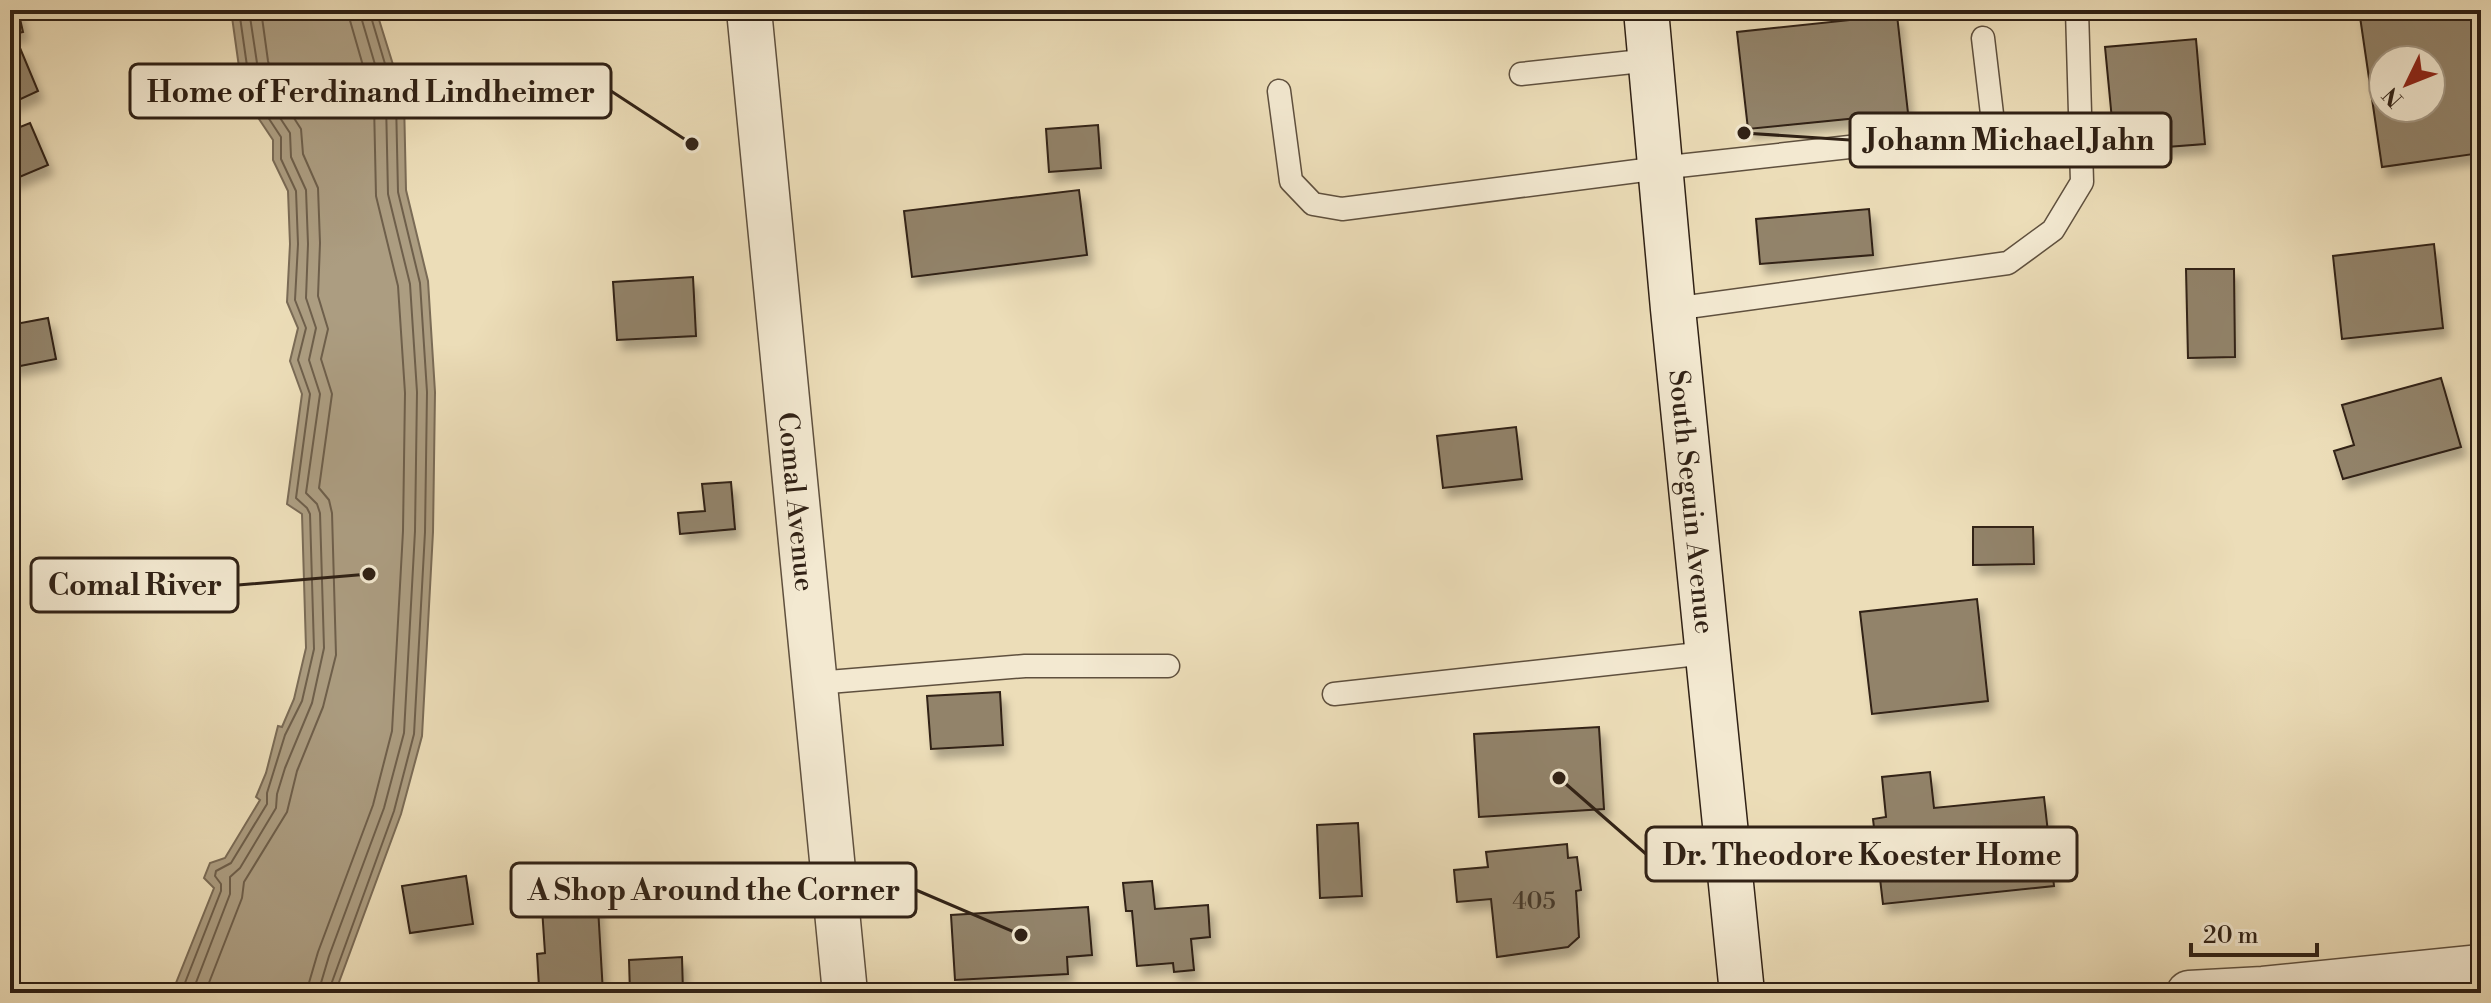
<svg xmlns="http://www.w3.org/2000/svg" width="2491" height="1003" font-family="'Libre Bodoni',serif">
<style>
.water{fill:#ac9d81;stroke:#7a6b56;stroke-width:2}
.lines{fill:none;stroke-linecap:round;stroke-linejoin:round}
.shore{stroke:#6e5f4b;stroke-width:2}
.building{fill:#92836a;stroke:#302115;stroke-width:2;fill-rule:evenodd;filter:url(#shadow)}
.lane-casing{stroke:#5f503e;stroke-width:25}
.street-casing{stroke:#5f503e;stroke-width:47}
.secondary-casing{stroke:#302115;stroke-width:47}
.lane{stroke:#f3e9d1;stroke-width:22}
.street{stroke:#f3e9d1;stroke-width:44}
.secondary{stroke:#f3e9d1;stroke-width:44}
.labels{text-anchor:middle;stroke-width:6;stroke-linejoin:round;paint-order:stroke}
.number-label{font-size:24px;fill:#483a2a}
.street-label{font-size:28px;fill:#302115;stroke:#f3e9d1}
.leader{fill:none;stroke:#302115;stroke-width:3}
.callout-dot{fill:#302115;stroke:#f3e9d1;stroke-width:3}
.callout{fill:#f3e9d1;stroke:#302115;stroke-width:3}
.callout-label{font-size:30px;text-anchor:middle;font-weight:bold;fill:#302115}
</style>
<defs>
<filter id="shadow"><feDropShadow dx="5" dy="9" stdDeviation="4" flood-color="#0004"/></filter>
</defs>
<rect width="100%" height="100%" fill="#ecddb8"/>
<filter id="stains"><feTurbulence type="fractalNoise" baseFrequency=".0025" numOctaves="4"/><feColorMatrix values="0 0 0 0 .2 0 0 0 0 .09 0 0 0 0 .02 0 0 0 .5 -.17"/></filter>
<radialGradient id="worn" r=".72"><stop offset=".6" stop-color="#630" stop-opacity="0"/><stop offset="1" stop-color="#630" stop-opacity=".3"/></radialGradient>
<path class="water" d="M231,10H376L404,100L406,190L428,281L435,392L433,532L422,736L401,814L335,993H172L214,888L204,878L210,863L225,858L260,800L256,797L266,773L278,726L282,727L294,699L306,648L302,514L287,504L302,394L290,361L298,328L287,302L290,244L288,191L273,160V140L249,104L239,67Z"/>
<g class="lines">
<path class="shore" d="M181,993L221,891V884L215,876L216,871L231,863L267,804V793L285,735L302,701L314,649L310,514L307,508L296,498L310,394L298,360L306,328L295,300L298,244L296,191L281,159V137L256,99L247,66L239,10
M192,993L230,894V877L240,868L276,808L277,794L285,768L312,703L324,648L320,513L317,504L306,493L320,394L309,360L316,328L306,298L308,244L306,190L291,157L290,133L265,95L257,63L249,10
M205,993L242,898L244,882L287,812L297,771L323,707L336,655L332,513L329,500L319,488L332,394L321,359L328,329L318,296L320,243L318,188L303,154L301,129L276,90L268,61L261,10
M306,993L318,952L373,805L392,731L403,531L405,393L398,286L376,196L374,104L347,10
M318,993L329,956L384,808L404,733L415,531L417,392L410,284L388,194L386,102L359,10
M328,993L394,811L414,734L425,532L427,392L420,283L398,192L396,101L369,10"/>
</g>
<path class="building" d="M10,10H18L23,32L10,35Z
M2359,10H2472L2481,73V153L2382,167ZM2383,60H2431V108H2383Z
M1897,15L1908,113L1748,129L1737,32Z
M2196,39L2205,144L2115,151L2105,47Z
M20,48L38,91L10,104V52Z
M30,123L48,165L10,181V131Z
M1098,125L1101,168L1049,172L1046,129Z
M1079,190L1087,255L912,277L904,211Z
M1869,209L1873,255L1760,264L1756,219Z
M2434,244L2443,328L2342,339L2333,256Z
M2186,269H2234L2235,357L2188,358Z
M693,277L696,336L617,340L613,282Z
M48,318L56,359L10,368V325Z
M2441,378L2461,447L2343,479L2334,451L2354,445L2342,405Z
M1516,427L1522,479L1443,488L1437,436Z
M731,482L735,529L680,534L678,513L705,511L702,484Z
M1973,527H2033L2034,564L1973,565Z
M1977,599L1988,701L1872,714L1860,612Z
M1000,692L1003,745L931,749L927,696Z
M1599,727L1604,809L1479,817L1474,734Z
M1930,772L1934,808L2044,797L2054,886L1883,904L1873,819L1886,817L1882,777Z
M1358,823L1362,896L1320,898L1317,825Z
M1567,844L1568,858L1577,857L1581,890L1576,891L1579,937L1568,947L1497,957L1491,899L1457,902L1454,870L1488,867L1486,852Z
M466,876L473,924L410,933L402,886Z
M1152,881L1155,909L1208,905L1210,937L1191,939L1194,970L1174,972L1173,963L1137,966L1132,911H1126L1123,883Z
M597,890L603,993H518L517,988L539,987L537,954L545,953L541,893Z
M1088,907L1092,955L1067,957L1068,974L955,980L951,915Z
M682,957L683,993H630L629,960Z"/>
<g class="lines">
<defs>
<path id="lane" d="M1521,74L1651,60
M1279,91L1291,181L1313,204L1342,209L1660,168L1994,131L1983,38
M1673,309L2008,263L2053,230L2082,182L2077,10
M816,683L1025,666H1168
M1334,694L1707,653"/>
<g id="street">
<path id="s1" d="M749,10L845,993"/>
<path d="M2189,993L2263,989L2481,967"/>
</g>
<g id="secondary">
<path id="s2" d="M1646,10L1673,309L1742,993"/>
</g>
</defs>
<use href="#lane" class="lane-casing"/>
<use href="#street" class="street-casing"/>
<use href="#secondary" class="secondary-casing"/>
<use href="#lane" class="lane"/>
<use href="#street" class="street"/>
<use href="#secondary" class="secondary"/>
</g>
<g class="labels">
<g class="number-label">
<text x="1534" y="909">405</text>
</g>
<g class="street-label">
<text dy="10" stroke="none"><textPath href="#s1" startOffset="494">Comal Avenue</textPath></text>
<text dy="10" stroke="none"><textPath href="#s2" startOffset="494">South Seguin Avenue</textPath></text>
</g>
</g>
<path class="leader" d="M692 144L611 91M1744 133L1850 140M369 574L238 585M1559 778L1646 854M1021 935L916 890"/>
<g class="callout-dot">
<circle cx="692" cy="144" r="8"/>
<circle cx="1744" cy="133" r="8"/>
<circle cx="369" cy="574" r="8"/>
<circle cx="1559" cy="778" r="8"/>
<circle cx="1021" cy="935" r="8"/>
</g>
<g class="callout">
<rect x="130" y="64" width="481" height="54" rx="8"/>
<rect x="1850" y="113" width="321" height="54" rx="8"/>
<rect x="31" y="558" width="207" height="54" rx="8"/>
<rect x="1646" y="827" width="431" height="54" rx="8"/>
<rect x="511" y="863" width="405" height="54" rx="8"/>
</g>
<g class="callout-label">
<text x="371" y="102">Home of Ferdinand Lindheimer</text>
<text x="2010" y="150">Johann Michael Jahn</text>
<text x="135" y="595">Comal River</text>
<text x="1862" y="865">Dr. Theodore Koester Home</text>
<text x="714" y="900">A Shop Around the Corner</text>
</g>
<rect width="2491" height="1003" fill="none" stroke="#ecddb8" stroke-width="40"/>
<rect x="12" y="12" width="2467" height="979" fill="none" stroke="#302115" stroke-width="4"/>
<rect x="20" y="20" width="2451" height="963" fill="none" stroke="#302115" stroke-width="2"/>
<g transform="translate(2407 84) rotate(227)"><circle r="38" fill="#f3e9d1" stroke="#a59986" stroke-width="2"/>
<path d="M0-6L14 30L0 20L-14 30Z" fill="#8f2418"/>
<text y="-12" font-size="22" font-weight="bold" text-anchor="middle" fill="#302115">N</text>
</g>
<path d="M2191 943v12h126v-12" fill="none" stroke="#302115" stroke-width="4"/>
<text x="2203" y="943" font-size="24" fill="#302115" stroke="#f3e9d1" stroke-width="6" paint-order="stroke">20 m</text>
<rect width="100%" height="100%" filter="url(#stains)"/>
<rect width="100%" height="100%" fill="url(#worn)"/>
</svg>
